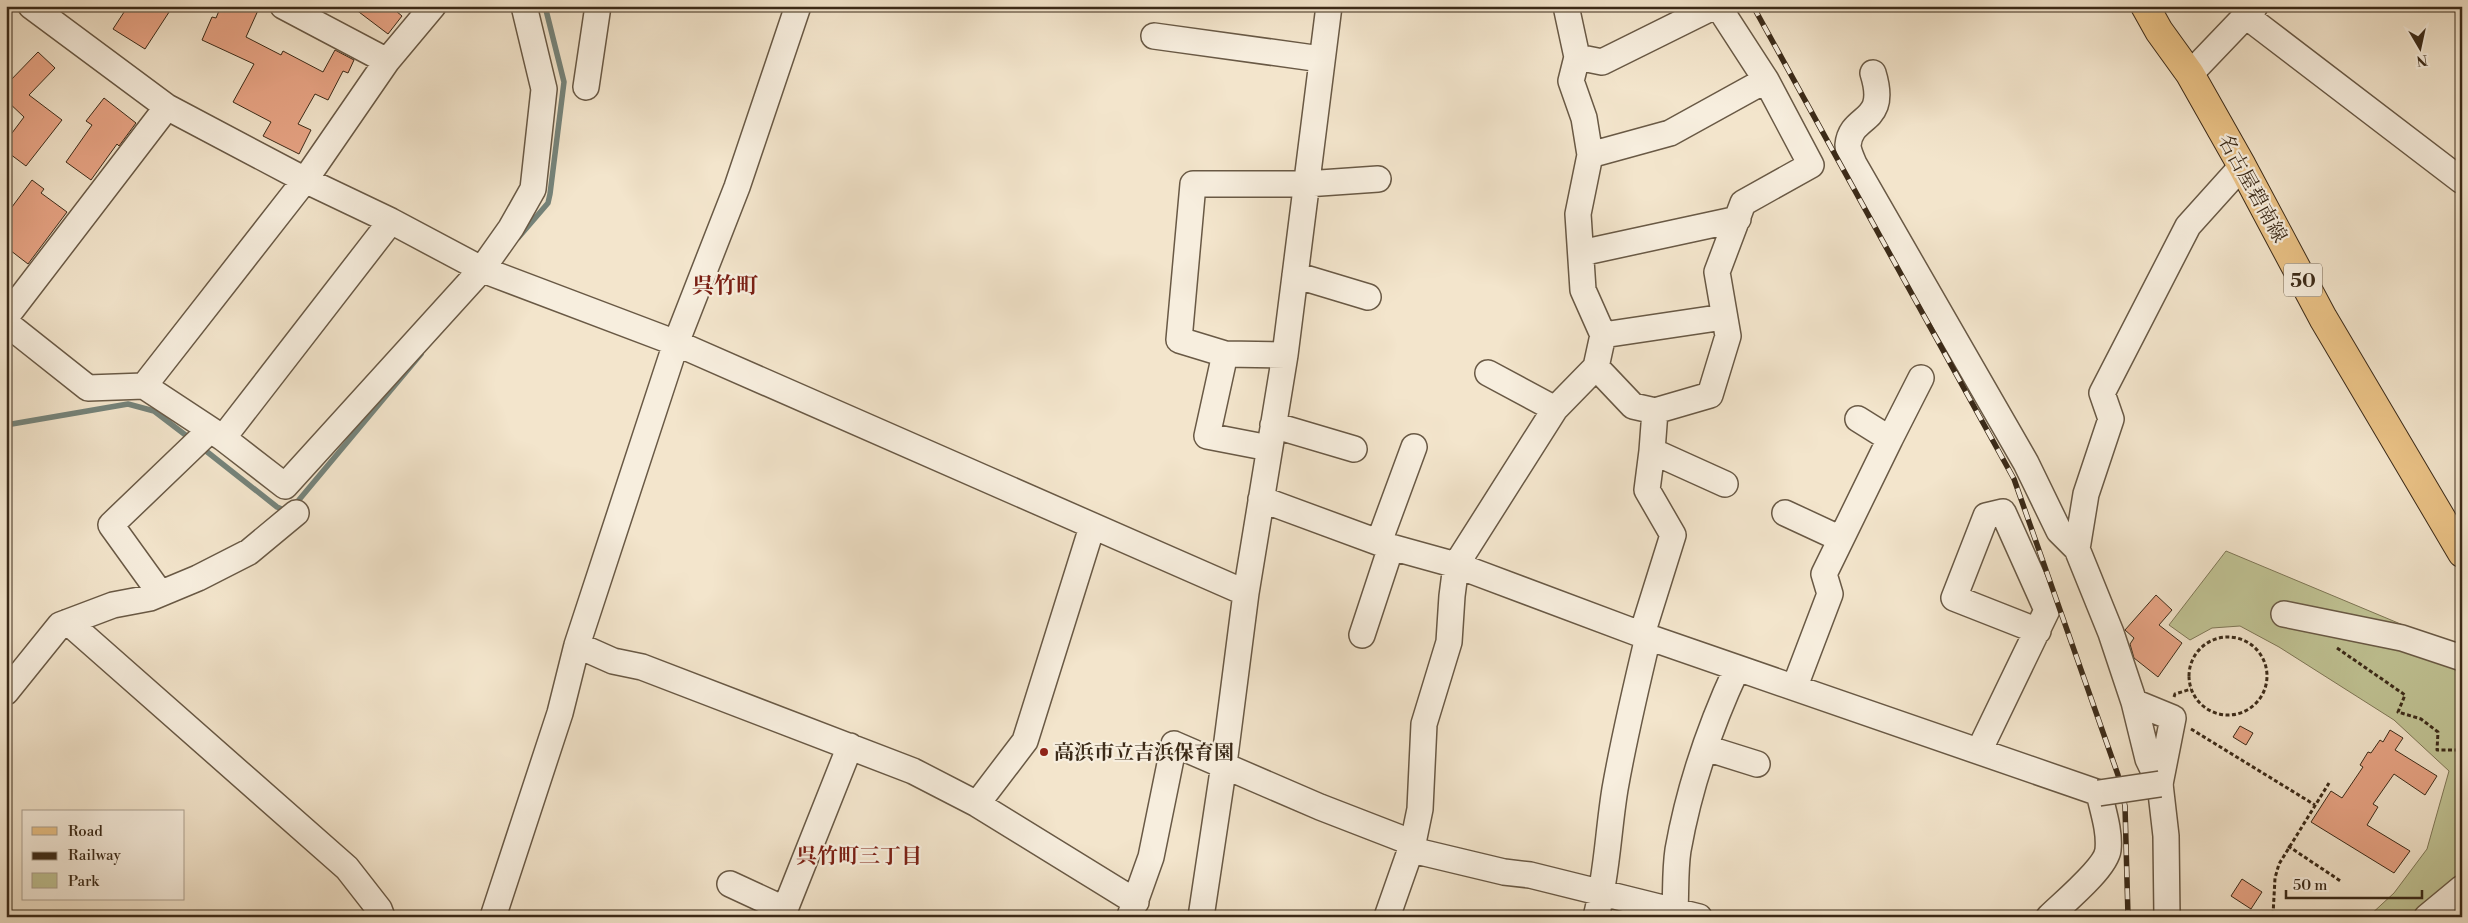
<svg xmlns="http://www.w3.org/2000/svg" width="2468" height="923" font-family="'Libre Bodoni','Noto Serif JP',serif">
<style>
.green{fill:#c0c394;stroke:#7e7656}
.lines{fill:none;stroke-linecap:round;stroke-linejoin:round}
.stream{stroke:#75837a;stroke-width:5.5}
.building{fill:#e8a485;stroke:#3b2a18}
.minor-casing{stroke:#695945;stroke-width:28}
.major-casing{stroke:#3b2a18;stroke-width:30}
.path{stroke:#3b2a18;stroke-width:3;stroke-dasharray:4 2.5;stroke-linecap:butt}
.minor{stroke:#f7eede;stroke-width:25}
.major{stroke:#eac286;stroke-width:28}
.rail-casing{stroke:#3b2a18;stroke-width:5.5}
.rail{stroke:#f7eede;stroke-width:4;stroke-dasharray:11;stroke-linecap:butt}
.minor-bridge-casing{stroke:#695945;stroke-width:28;stroke-linecap:butt}
.minor-bridge{stroke:#f7eede;stroke-width:25}
.poi-dot{fill:#8f2418;stroke:#f7eede;stroke-width:2}
.labels{text-anchor:middle;stroke-width:4.5;stroke-linejoin:round;paint-order:stroke}
.shield{fill:#f7eede;stroke:#736553;stroke-width:1}
.shield-label{font-size:19px;font-weight:bold;fill:#3b2a18}
.street-label{font-size:20px;fill:#3b2a18;stroke:#f7eede}
.poi-label{font-size:20px;font-weight:bold;fill:#3b2a18;stroke:#f7eede;text-anchor:start}
.neighbourhood-label{font-size:21px;font-weight:bold;fill:#7a1f14;stroke:#f7eede}
.quarter-label{font-size:22px;font-weight:bold;fill:#7a1f14;stroke:#f7eede}
</style>
<rect width="100%" height="100%" fill="#f3e5cc"/>
<filter id="stains"><feTurbulence type="fractalNoise" baseFrequency=".004" numOctaves="4"/><feColorMatrix values="0 0 0 0 .2 0 0 0 0 .09 0 0 0 0 .02 0 0 0 .5 -.17"/></filter>
<radialGradient id="worn" r=".72"><stop offset=".6" stop-color="#630" stop-opacity="0"/><stop offset="1" stop-color="#630" stop-opacity=".3"/></radialGradient>
<path class="green" d="M2226,551L2446,643L2462,687V878L2420,917H2368L2394,893L2427,849L2449,771L2394,720L2279,647L2240,626L2212,628L2190,640L2169,625Z"/>
<g class="lines">
<path class="stream" d="M518,238L548,203L550,194L564,82L545,6
M6,425L128,404L154,411L192,440
M201,447L277,507L284,510L293,507L421,354"/>
</g>
<path class="building" d="M128,6H173L145,49L113,29Z
M221,6H260L246,37L281,55L283,51L323,72L335,50L354,60L348,73L343,71L328,100L315,94L298,124L311,130L299,154L263,136L271,122L233,102L254,64L202,40L212,17L216,18Z
M351,6H390L402,16L388,34Z
M38,52L55,68L29,95L62,120L26,166L6,151V141L24,117L6,100V85Z
M104,98L136,123L119,146L117,144L91,180L66,162L92,125L86,121Z
M32,180L44,189L41,193L67,212L28,264L6,247V215Z
M2156,595L2172,610L2159,625L2182,643L2158,677L2134,658L2130,644L2134,638L2125,630Z
M2240,726L2253,733L2246,745L2233,737Z
M2390,730L2403,738L2395,750L2437,776L2425,795L2394,774L2373,804L2378,807L2367,825L2410,851L2394,873L2311,822L2331,791L2342,798L2363,767L2360,765L2368,752L2371,753L2380,740L2383,742Z
M2242,879L2262,892L2251,909L2231,896Z"/>
<g class="lines">
<defs>
<path id="minor" d="M31,6L167,107L305,180L391,221L483,270L676,343L1246,593
M283,6L387,61
M1566,6L1577,57L1602,62L1715,6
M1718,6L1766,80L1811,165L1743,203L1717,272L1728,336L1710,395L1655,411L1633,406L1596,367L1603,335L1724,317
M2254,22L2462,181
M1154,36L1321,59
M1577,57L1571,81L1584,118L1590,155
M1873,73C1889,125 1851,113 1848,145C1848,151 1852,159 1854,164L2026,463L2059,531L2077,549
M2190,74L2255,6
M586,87L598,6
M1581,253L1738,219
M1295,275L1368,297
M6,317L167,107
M6,323L88,388L144,386L223,438L285,486L482,269L511,228L533,189L544,89L524,6
M1603,335L1583,290L1578,214L1590,155L1670,133L1766,80
M1225,354L1285,355
M1488,373L1555,409
M144,386L305,180L387,61L433,6
M1655,411L1652,451L1725,484
M1858,419L1890,439L1921,378
M1273,425L1354,449
M223,438L391,221
M1269,448L1207,436L1225,354L1179,340L1193,184H1306L1378,179
M1261,499L1391,547L1456,565L1648,637L2099,793C2103,811 2110,831 2108,850C2106,868 2062,904 2049,917
M1785,513L1841,539
M1379,542L1414,447
M160,593L111,525L210,430
M2284,614L2402,638L2462,658
M68,622L347,868L379,909L382,917
M1642,634L1673,535L1647,490L1652,451
M1362,635L1391,547
M577,645L613,661L642,667L913,771L977,804L1136,902
M1795,686L1830,594L1824,574L1890,439
M6,692L60,625L113,605L150,598L198,578L249,552L296,513
M2134,702L2173,718L2160,784
M1706,748L1757,764
M1979,751L2047,610L2003,512L1986,516L1954,598L2038,631
M977,804L1025,741L1092,527
M1412,850L1504,872L1530,875L1699,917
M730,884L784,909
M1675,911C1676,891 1675,870 1678,850C1689,788 1711,724 1737,668
M1130,916L1151,857L1174,744L1320,807L1413,843
M493,917L560,713L577,645L676,343L737,187L798,6
M782,917L850,746
M1201,917L1224,764L1246,593L1285,355L1329,6
M1387,917L1413,843L1420,809L1424,724L1449,642L1452,596L1456,565L1555,409L1596,367
M1596,917C1607,875 1608,832 1615,789C1624,738 1636,687 1648,637
M2167,917L2166,836L2160,784L2148,759L2134,702L2111,633L2077,549L2086,494L2111,419L2102,393L2188,226L2242,166
M2427,917L2462,888"/>
<path id="major" d="M2145,6L2159,31L2190,74L2242,166L2323,318L2462,553"/>
</defs>
<use href="#minor" class="minor-casing"/>
<use href="#major" class="major-casing"/>
<path class="path" d="M2189 676a39 39 0 1 1 78 0a39 39 0 1 1-78 0Z
M2337,648L2405,695L2398,712L2421,719L2438,732L2437,750H2462
M2174,697L2175,694L2191,689
M2191,729L2315,805
M2288,846L2342,882
M2267,917L2273,915L2275,878L2279,864L2329,783"/>
<use href="#minor" class="minor"/>
<use href="#major" class="major"/>
<defs>
<path id="rail" d="M1753,6L2014,479L2118,775L2125,806L2128,917"/>
</defs>
<use href="#rail" class="rail-casing"/>
<use href="#rail" class="rail"/>
<defs>
<path id="minor-bridge" d="M2099,793L2160,784"/>
</defs>
<use href="#minor-bridge" class="minor-bridge-casing"/>
<use href="#minor-bridge" class="minor-bridge"/>
</g>
<circle class="poi-dot" cx="1044" cy="752" r="5"/>
<g class="labels">
<rect class="shield" x="2284" y="263.5" width="38" height="33" rx="4"/>
<g class="shield-label">
<text x="2303" y="287">50</text>
</g>
<g class="street-label">
<text transform="translate(2253 188) rotate(61)" y="7">名古屋碧南線</text>
</g>
<g class="poi-label">
<text x="1054" y="759">高浜市立吉浜保育園</text>
</g>
<g class="neighbourhood-label">
<text x="859" y="863">呉竹町三丁目</text>
</g>
<g class="quarter-label">
<text x="725" y="293">呉竹町</text>
</g>
</g>
<rect width="2468" height="923" fill="none" stroke="#f3e5cc" stroke-width="25"/>
<rect x="8" y="8" width="2453" height="908" fill="none" stroke="#3b2a18" stroke-width="2.5"/>
<rect x="12" y="12" width="2443" height="898" fill="none" stroke="#3b2a18"/>
<rect x="22" y="810" width="162" height="90" fill="#f7eede" stroke="#aca08f"/>
<rect x="32" y="827" width="25" height="8" fill="#eac286" stroke="#aca08f"/>
<text x="68" y="836" font-size="15" fill="#3b2a18">Road</text>
<rect x="32" y="852" width="25" height="8" fill="#3b2a18" stroke="#aca08f"/>
<text x="68" y="860" font-size="15" fill="#3b2a18">Railway</text>
<rect x="32" y="873" width="25" height="15" fill="#c0c394" stroke="#aca08f"/>
<text x="68" y="886" font-size="15" fill="#3b2a18">Park</text>
<g transform="translate(2420 48) rotate(171)" stroke="#f7eede" stroke-width="4" paint-order="stroke">
<path d="M0-4L9 19L0 12L-9 19Z" fill="#3b2a18"/>
<text y="-8" font-size="14" font-weight="bold" text-anchor="middle" fill="#3b2a18">N</text>
</g>
<path d="M2286 890v8h136v-8" fill="none" stroke="#3b2a18" stroke-width="2.5"/>
<text x="2293" y="890" font-size="15" fill="#3b2a18" stroke="#f7eede" stroke-width="4" paint-order="stroke">50 m</text>
<rect width="100%" height="100%" filter="url(#stains)"/>
<rect width="100%" height="100%" fill="url(#worn)"/>
</svg>
